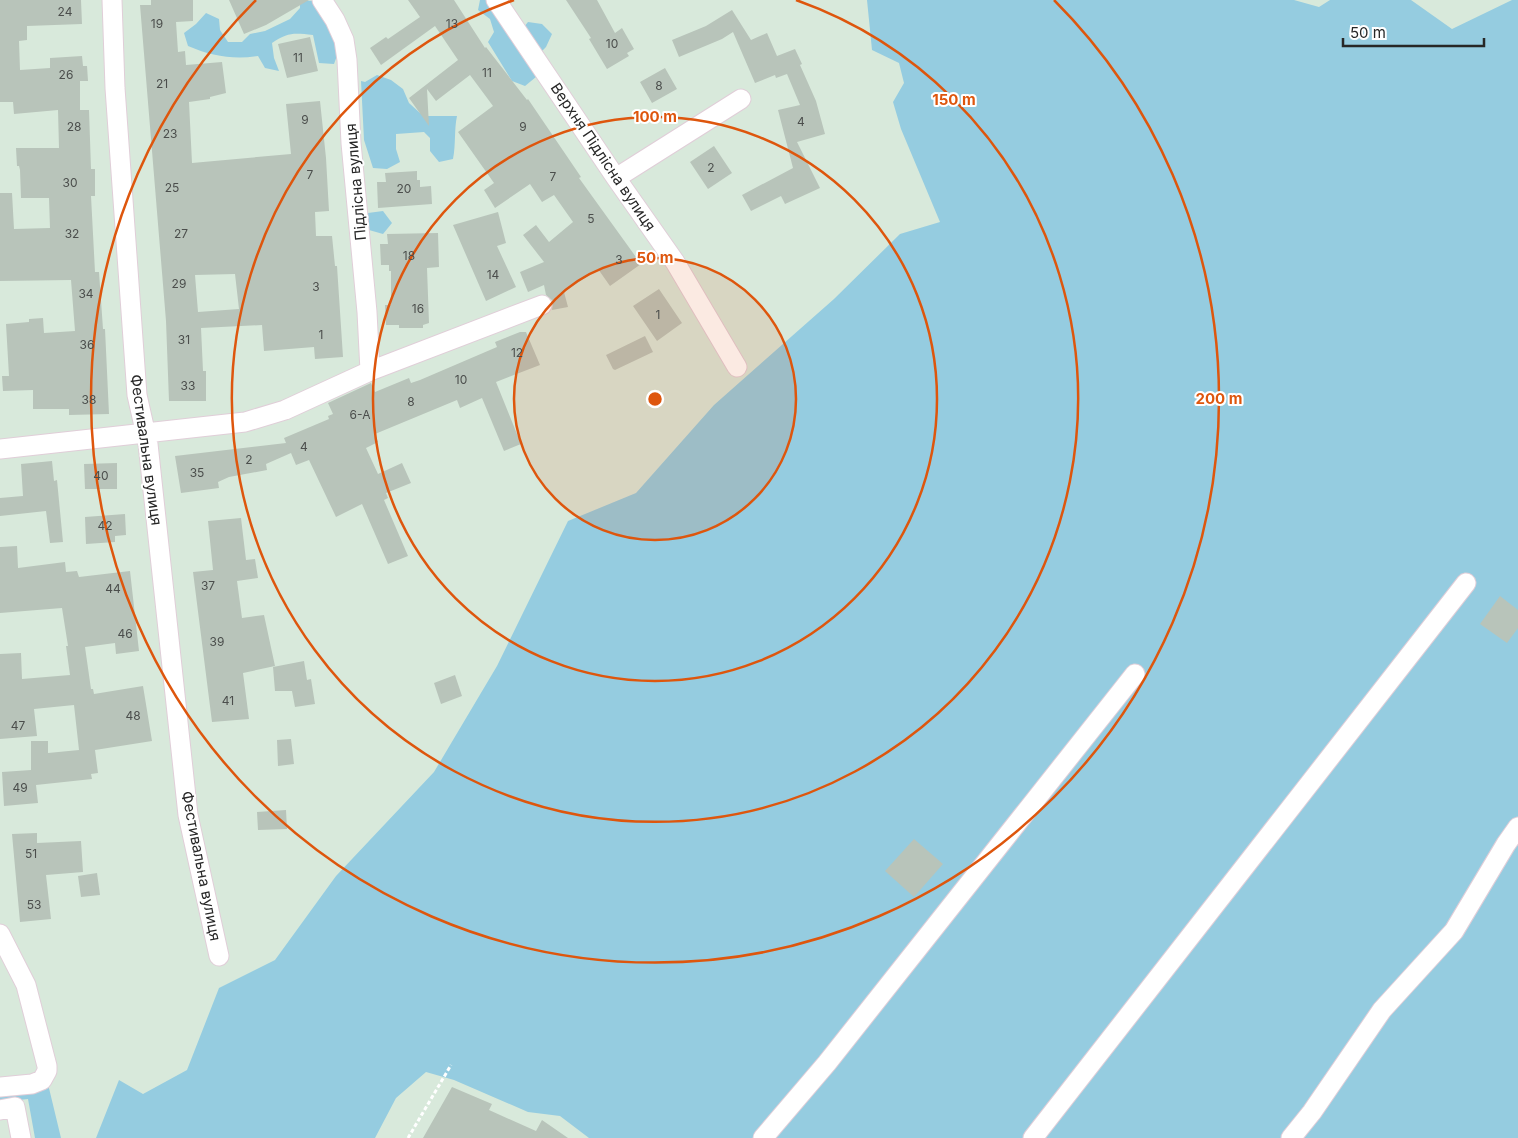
<svg xmlns="http://www.w3.org/2000/svg" width="1518" height="1138" font-family="Inter,sans-serif">
<style>
.green{fill:#95cce0}
.building{fill:#b8c4ba;fill-rule:evenodd}
.lines{fill:none;stroke-linecap:round;stroke-linejoin:round}
.minor-casing{stroke:#e0ced8;stroke-width:21}
.path{stroke:#fff;stroke-width:3;stroke-dasharray:4 2.5;stroke-linecap:butt}
.minor{stroke:#fff;stroke-width:19}
.ring{fill:none;stroke:#de560d;stroke-width:2.5}
.labels{text-anchor:middle;stroke-width:4;stroke-linejoin:round;paint-order:stroke}
.number-label{font-size:12px;fill:#4b4e4c}
.street-label{font-size:15px;fill:#272727;stroke:#fff}
.centre{fill:#de560d;stroke:#fff;stroke-width:2.5}
.ring-label{font-size:15px;text-anchor:middle;font-weight:bold;fill:#de560d;stroke:#fff;stroke-width:4;stroke-linejoin:round;paint-order:stroke}
</style>
<rect width="100%" height="100%" fill="#d8e9db"/>
<path class="green" d="M300,0L313,1L319,13L338,36L339,50L334,64L319,63L313,35C294,33 288,32 272,43L274,58L279,71L265,68L258,56C234,60 211,56 188,46L184,33L196,24L206,13L219,19L220,30L228,42H242L250,34L265,31L290,19L300,8Z
M480,0H494L519,33L528,22L542,24L552,34L546,47L535,58L536,77L525,86L512,81L488,42L494,32L490,19L478,10Z
M867,0H1294L1319,7L1330,0H1411L1452,29L1512,0H1518V1138H589L560,1116L528,1112L454,1080L426,1072L396,1098L375,1138H96L119,1080L143,1094L187,1070L219,988L275,960L336,876L434,772L497,666L568,521L636,493L714,405L834,299L900,234L940,222L901,129L893,102L904,83L899,63L872,50Z
M377,75L391,80L403,89L409,103L420,113L428,116H457C454,130 456,144 453,159L439,162L430,151V138L424,132L396,134V149L400,162L387,169L373,168L364,140L361,81L365,82Z
M383,211L392,223L383,234L369,230L363,218L368,213Z
M48,1084L61,1138H35L28,1099L0,1102V1091Z"/>
<path class="building" d="M0,0H81L82,24L27,26V40L19,41L20,70L50,68V58L82,56L83,66H87L88,81H80V110H89L91,169H95V196H91L95,272H99L103,329H105L109,414L69,415V409H33V390L3,391L2,376H9L6,324L29,322V319L43,318L44,333L75,331L71,280L0,281V193H12L14,229L50,228L49,198H21L20,170L19,166H17L16,148H59L58,110L14,114L13,102H0Z
M151,0H193V21L176,22L178,52L185,51L186,65L222,62L226,93L210,97V99L189,102L192,163L291,154L286,104L320,101L326,158L329,211L315,212L316,236H332L335,266H337L343,357L315,359L314,347L264,351L262,325L201,328L203,371H206V401H169L166,321L140,5H151ZM235,274L239,309L198,312L195,275Z
M229,0H309L266,25L244,34Z
M408,0H454L485,48L486,47L527,100L528,99L581,177L579,178L641,264L610,286L598,269L564,292L568,307L552,310L553,301L546,295L544,285L528,292L520,272L544,262L523,235L536,225L549,242L573,222L554,195L542,202L530,184L495,208L484,190L494,183L458,132L493,106L470,75L436,101L427,89L429,126L409,98L458,60L435,26L381,65L370,48L386,37L388,39L420,17Z
M566,0H597L615,33L622,28L634,49L627,53L629,56L607,69L589,39L591,38Z
M732,10L751,40L767,33L777,56L795,49L802,64L800,65L816,101L825,134L797,142L820,188L785,204L781,196L751,211L742,195L793,168L778,110L800,105L787,74L776,78L775,75L755,83L733,32L722,39L679,57L672,40L706,26Z
M310,37L318,71L287,78L278,44Z
M665,68L677,89L652,103L640,82Z
M714,146L732,173L708,189L690,162Z
M417,171V180H420V187L431,186L432,204L378,208L377,182H386L385,173Z
M498,212L506,243L497,246L516,287L486,301L453,225Z
M438,233L439,267L427,268L429,323L423,325V328H399V325H386L385,305H391V271H389V265H381L380,244H388L387,234Z
M659,289L682,323L657,341L633,306Z
M520,332H526L540,365L496,382L521,444L504,451L482,398L460,408L457,400L375,434L378,442L366,448L378,474L402,463L411,483L386,493L388,498L384,500L408,556L388,564L362,504L336,517L309,460L296,465L291,453L266,464L267,470L229,477L218,482L219,488L181,493L175,456L286,443L284,438L329,419L328,416L333,414L328,403L371,383L375,392L409,378L411,383L420,380L497,347L495,342Z
M645,336L653,352L615,370L613,369L606,355Z
M52,461L54,481L57,480L63,542L50,543L46,511L0,516V498L23,496L21,464Z
M117,463V489H85L84,464Z
M125,514L126,535L115,536V542L86,544L85,517Z
M241,518L246,560L255,559L258,578L237,581L242,618L264,615L275,666L243,673L249,719L212,722L193,572L213,570L208,521Z
M17,546L18,568L65,562L66,572L77,571L79,577L130,571L139,651L116,654L115,643L85,647L91,689H93L94,694L143,686L152,741L95,750L98,773L91,774L92,779L36,785L38,803L4,806L2,772L31,770V741H48V753L79,750L74,705L34,709L37,736L0,739V654L21,653L22,679L70,675L66,646H68L62,608L0,613V547Z
M1500,596L1518,610V628L1507,643L1480,624Z
M304,661L307,680L311,679L315,704L295,707L292,691H275L273,667Z
M455,675L462,696L441,704L434,683Z
M291,739L294,764L278,766L277,740Z
M286,810L287,829L258,830L257,812Z
M37,833V843L81,841L83,872L46,875L51,919L20,922L12,834Z
M914,839L943,864L914,897L885,871Z
M97,873L100,895L81,897L78,876Z
M452,1087L492,1104L489,1110L536,1131L542,1120L568,1138H423Z"/>
<g class="lines">
<defs>
<path id="minor" d="M112,0L115,88L137,395L148,444L188,815L219,956
M322,0L335,20L344,40L347,60L351,143L367,312L370,371
M496,0L616,178L675,262L737,367
M616,178L741,99
M0,449L245,422L285,410L370,371L542,305
M0,934L26,985L47,1066V1071L42,1080L32,1084L0,1087
M0,1110L15,1107L21,1138
M763,1138L827,1063L1135,674
M1033,1138L1466,583
M1291,1138L1312,1112L1382,1010L1454,931L1506,844L1518,827"/>
</defs>
<use href="#minor" class="minor-casing"/>
<path class="path" d="M408,1138L451,1065"/>
<use href="#minor" class="minor"/>
</g>
<circle cx="655" cy="399" r="141" fill="#de560d" fill-opacity=".12"/>
<g class="ring">
<circle cx="655" cy="399" r="141"/>
<circle cx="655" cy="399" r="282"/>
<path d="M796 0A423 423 0 1 1 514 0"/>
<path d="M1054 0A564 564 0 1 1 256 0"/>
</g>
<g class="labels">
<g class="number-label">
<text x="65" y="16">24</text>
<text x="157" y="28">19</text>
<text x="452" y="28">13</text>
<text x="612" y="48">10</text>
<text x="298" y="62">11</text>
<text x="487" y="77">11</text>
<text x="66" y="79">26</text>
<text x="162" y="88">21</text>
<text x="659" y="90">8</text>
<text x="305" y="124">9</text>
<text x="801" y="126">4</text>
<text x="74" y="131">28</text>
<text x="523" y="131">9</text>
<text x="170" y="138">23</text>
<text x="711" y="172">2</text>
<text x="310" y="179">7</text>
<text x="553" y="181">7</text>
<text x="70" y="187">30</text>
<text x="172" y="192">25</text>
<text x="404" y="193">20</text>
<text x="591" y="223">5</text>
<text x="72" y="238">32</text>
<text x="181" y="238">27</text>
<text x="409" y="260">18</text>
<text x="619" y="264">3</text>
<text x="493" y="279">14</text>
<text x="179" y="288">29</text>
<text x="316" y="291">3</text>
<text x="86" y="298">34</text>
<text x="418" y="313">16</text>
<text x="658" y="319">1</text>
<text x="321" y="339">1</text>
<text x="184" y="344">31</text>
<text x="87" y="349">36</text>
<text x="517" y="357">12</text>
<text x="461" y="384">10</text>
<text x="188" y="390">33</text>
<text x="89" y="404">38</text>
<text x="411" y="406">8</text>
<text x="360" y="419">6-А</text>
<text x="304" y="451">4</text>
<text x="249" y="464">2</text>
<text x="197" y="477">35</text>
<text x="101" y="480">40</text>
<text x="105" y="530">42</text>
<text x="208" y="590">37</text>
<text x="113" y="593">44</text>
<text x="125" y="638">46</text>
<text x="217" y="646">39</text>
<text x="228" y="705">41</text>
<text x="133" y="720">48</text>
<text x="18" y="730">47</text>
<text x="20" y="792">49</text>
<text x="31" y="858">51</text>
<text x="34" y="909">53</text>
</g>
<g class="street-label">
<text transform="translate(603 157) rotate(56)" y="5">Верхня Підлісна вулиця</text>
<text transform="translate(356 182) rotate(-95)" y="5">Підлісна вулиця</text>
<text transform="translate(146 450) rotate(82)" y="5">Фестивальна вулиця</text>
<text transform="translate(201 866) rotate(79)" y="5">Фестивальна вулиця</text>
</g>
</g>
<circle cx="655" cy="399" r="8" class="centre"/>
<g class="ring-label">
<text x="954" y="105">150 m</text>
<text x="655" y="122">100 m</text>
<text x="655" y="263">50 m</text>
<text x="1219" y="404">200 m</text>
</g>
<path d="M1343 38v8h141v-8" fill="none" stroke="#272727" stroke-width="2.5"/>
<text x="1350" y="38" font-size="15" fill="#272727" stroke="#ffffff" stroke-width="4" paint-order="stroke">50 m</text>
</svg>
